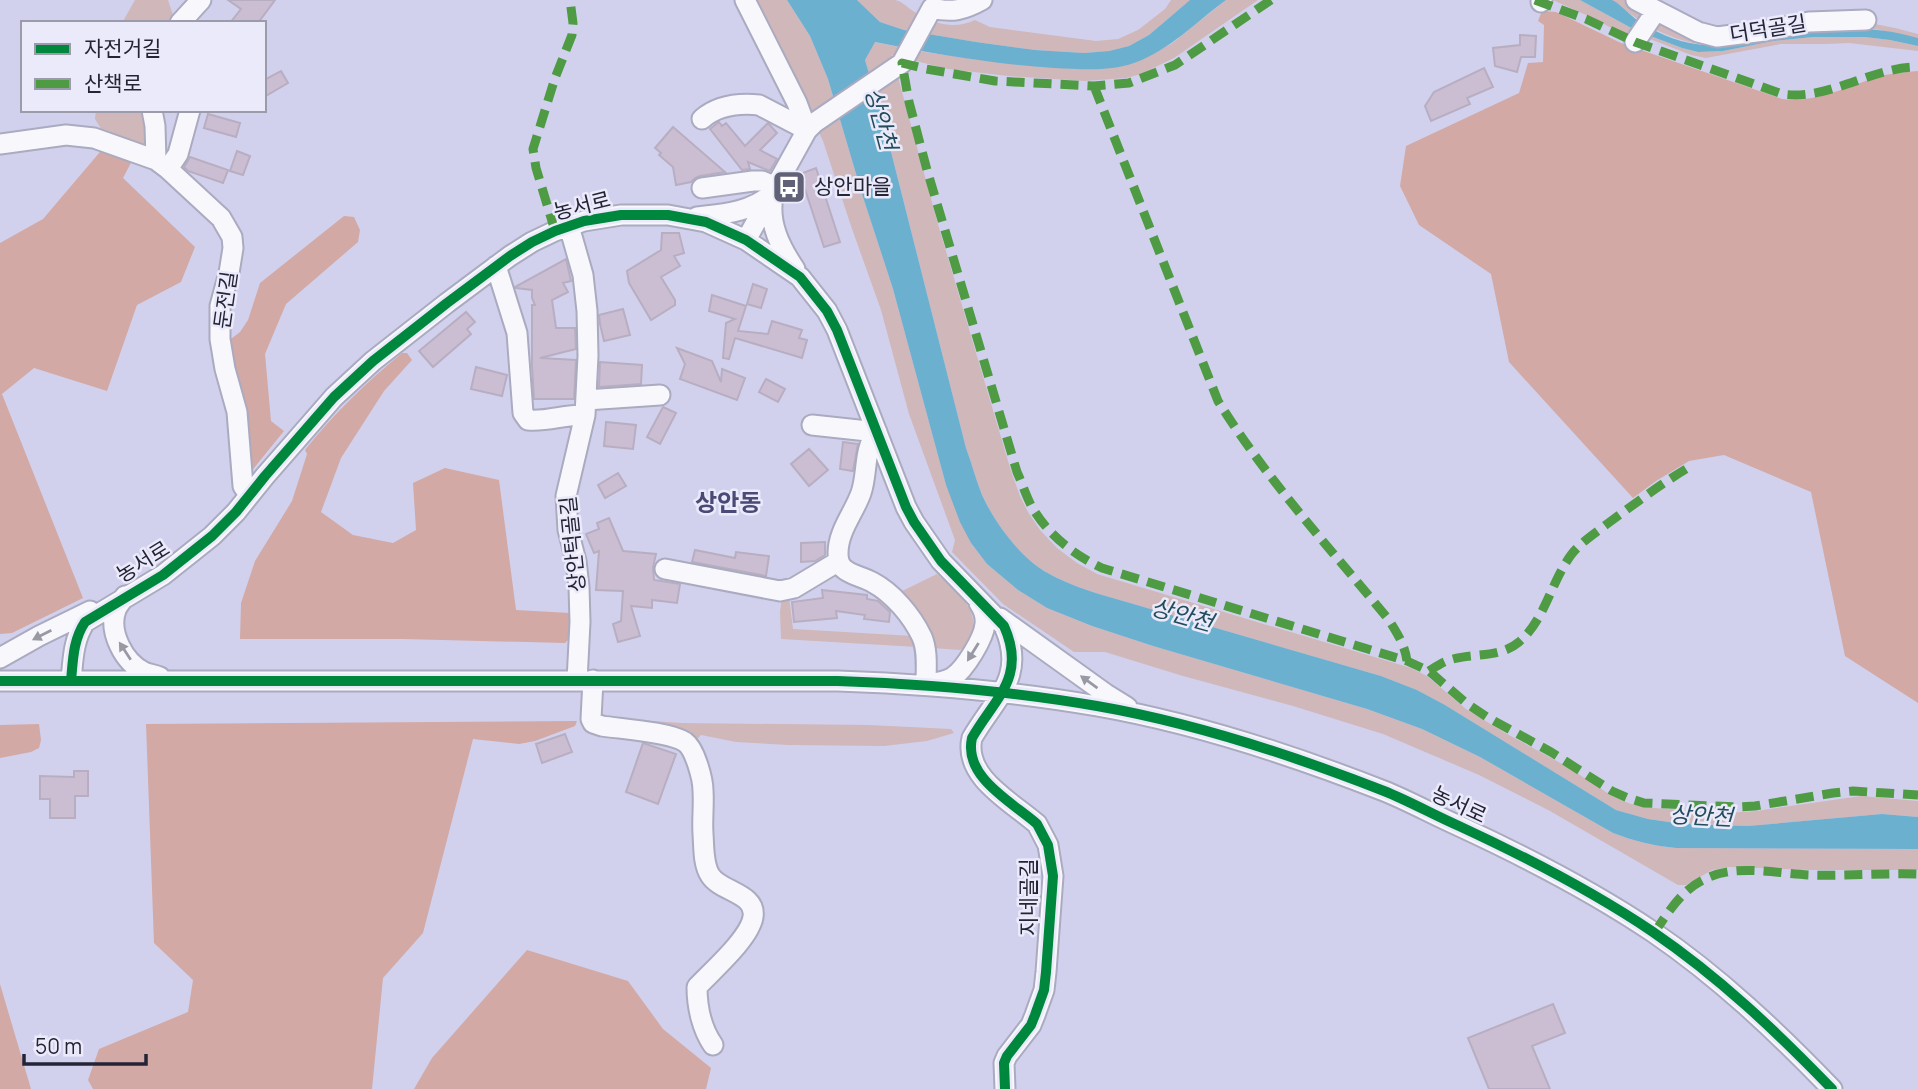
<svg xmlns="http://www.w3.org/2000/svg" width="1918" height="1089" font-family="Manrope,'Noto Sans KR',sans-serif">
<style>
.green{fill:#d0b7b9}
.forest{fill:#d2a9a4}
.water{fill:#6cb0d0}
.building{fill:#ccbed2;stroke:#b8aec1;stroke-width:2}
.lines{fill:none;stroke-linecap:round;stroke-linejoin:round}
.minor-casing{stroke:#aaaac0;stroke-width:23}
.minor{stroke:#f8f8fc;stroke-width:19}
.quiet{stroke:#4e9b44;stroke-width:9;stroke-dasharray:18 9;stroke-linecap:butt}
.cycleway-casing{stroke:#eaeafa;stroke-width:15}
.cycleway{stroke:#00873e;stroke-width:10}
.oneway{fill:#9999a3}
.labels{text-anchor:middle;stroke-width:5;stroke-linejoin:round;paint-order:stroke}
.street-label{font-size:21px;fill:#242437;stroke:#eaeafa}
.poi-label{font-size:21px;fill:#242437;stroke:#eaeafa;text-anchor:start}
.water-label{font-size:23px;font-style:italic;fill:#224c5b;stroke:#eaeafa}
.quarter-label{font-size:24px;font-weight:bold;fill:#4b4975;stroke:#eaeafa}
</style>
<rect width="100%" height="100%" fill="#d1d1ee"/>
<path class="green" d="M135,0H168L175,21L173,23H122Z
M751,0H787L810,36L828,79L862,194L893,289L946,485L971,543L987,564L1018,590L1047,608L1092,626L1153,646L1367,709L1422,729L1480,757L1613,833C1634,841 1654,846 1676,848L1918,849V870H1812L1729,867L1712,870L1686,885H1678L1550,811L1479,775L1383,734L1293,706L1183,676L1105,652H1074L1003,604L952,552L955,540L909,414L881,310L851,226L823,141L779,48Z
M857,0C869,0 883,0 895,0C902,1 908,8 913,11C933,24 954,30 975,20L990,27L1096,41L1118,39L1138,30L1165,9L1171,0H1190L1149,35L1129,46L1109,51L1084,53L1035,50L976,42L904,30L880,22Z
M1226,0H1258L1174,58L1141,74L1126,78L1085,81L1008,76L948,69L892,55L937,221L1011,471L1020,496L1028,512L1040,530L1057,548L1077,563L1097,574L1411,668L1427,676L1466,709L1507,734L1566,766L1612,796L1631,804L1653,808L1728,813L1756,811L1861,796L1918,801V817L1882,814L1748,826L1683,824L1648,819L1616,810L1445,705L1417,690L1381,676L1099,594C1080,588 1061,581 1044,571C1019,556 994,521 982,495C976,480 972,464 966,448L884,124L865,60L874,42L924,52L981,60L1110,68L1133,63L1171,44Z
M1553,0H1580L1635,30L1682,48L1698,52L1723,51L1773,41L1813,37H1865L1890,40L1918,46V51L1849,43L1826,44H1781L1706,58L1691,55L1645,37L1633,34H1622L1597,20Z
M1612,0H1626L1658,20L1684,32L1870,23L1895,28L1918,34V38L1875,29L1719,45C1677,46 1643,25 1612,0Z
M96,110H147L152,151L106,137L95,119Z
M937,574C954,590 978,606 973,633C971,642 967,646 960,650L933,648L896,594Z
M789,596L793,629L913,636L917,647L781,639L780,612L782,597Z
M637,720L682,723L869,725L951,729L954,733L927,741L884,746L789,745L736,742L701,735L695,741Z"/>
<path class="forest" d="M1542,11L1556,12L1621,43L1782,99C1817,104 1851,84 1885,75C1896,73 1907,72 1918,71V703L1845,656L1811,492L1724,455L1689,461L1656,481L1633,498L1509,362L1491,274L1419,225L1400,186L1406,146L1519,93L1528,63L1543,62L1544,25L1538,21Z
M105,146L134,157L123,178L195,247L181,282L137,305L107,391L34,368L2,394L83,598L12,633L0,634V243L43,219Z
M344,216L354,217L360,230L358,242L286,304L265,354L271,421L284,431L250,473L225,339L232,338L240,332L248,320L260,283Z
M402,353H407L412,360L384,391L341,458L321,512L353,535L393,543L416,530L413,483L445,468L499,480L516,610L570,613L569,639L565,643L403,639H240L241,603L255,561L292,501L307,454L305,450C334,413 366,383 402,353Z
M577,721L575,726L535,741L519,744L473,739L423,933L383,978L372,1089H93L88,1080L99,1049L188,1012L193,980L154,943L146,724Z
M39,724L41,740L39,748L31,752L0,758V725Z
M527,950L628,981L663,1029L711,1068L706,1089H414L432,1058Z
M0,984L31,1089H0Z"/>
<path class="water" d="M787,0H857L880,22L904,30L976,42L1035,50L1084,53L1109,51L1129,46L1149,35L1190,0H1226C1196,22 1170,50 1134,63C1108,72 1081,69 1054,68C994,64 934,54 875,42L865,60L884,124L966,448C972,464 976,480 982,495C994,521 1019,556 1044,571C1061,581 1080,588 1099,594L1381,676L1417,690L1445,705L1616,810L1648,819L1683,824L1748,826L1882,814L1918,817V849L1676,848C1654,846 1634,841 1613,833L1480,757L1422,729L1367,709L1153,646L1092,626L1047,608L1018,590L987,564L971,543L960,522L946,485L893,289L862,194L828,79L810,36Z
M1580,0C1587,0 1605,0 1612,0C1618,2 1630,15 1637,20C1653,31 1677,42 1696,44C1720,48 1746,41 1770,37C1821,28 1868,23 1918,38V46L1890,40L1865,37H1813L1773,41L1723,51L1698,52L1682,48L1635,30Z"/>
<path class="building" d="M228,0H275L258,23H230L241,9Z
M1520,35L1536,36L1535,57H1521L1517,72L1495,66L1493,48L1520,45Z
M1484,68L1493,87L1467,98L1470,104L1431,121L1425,106L1434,92Z
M281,71L288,83L264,97V80Z
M208,114L240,123L236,137L204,128Z
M719,122L722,126L726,123L745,146L768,123L777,133L760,150L777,159L770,171L748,162L750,169L742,170L710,129Z
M673,127L725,172L700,176L695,178L691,182L676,185L673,167L659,155L661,153L655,148Z
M237,151L250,156L243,175L230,171Z
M190,157L228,170L223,183L188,171L184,167Z
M816,168L840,242L824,247L800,174Z
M662,233H679L684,253L674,256L680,266L661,277L675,300V305L651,320L629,283L627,271L661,250Z
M566,259L571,281L563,283L568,292L552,300L556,328H575L576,349L540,358L576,360L574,399H534L532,365V305H535L532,298V290L516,288L515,287Z
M753,284L767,289L761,308L747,304Z
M712,295L746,306L738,331L768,334L772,321L802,330L799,338L807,340L802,358L735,338L729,359L723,358L726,323L735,319L709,311Z
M623,309L630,335L604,341L600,324L599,315Z
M466,312L475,322L467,329L471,334L433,367L419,351Z
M677,348L712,361L721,382L722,369L745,378L737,400L680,379L685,364Z
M600,362L642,365L641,384L599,387Z
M476,367L507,375L502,396L471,389Z
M766,379L785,389L778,402L759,392Z
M663,407L676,413L660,444L647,437Z
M606,422L636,425L633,449L604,446Z
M843,442L858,444L853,471L840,469Z
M809,449L828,470L809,486L791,464Z
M618,473L626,486L605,498L598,485Z
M609,518L623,551L656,554L653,567L654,580L680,584L677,603L652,600V608L631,606L640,636L618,642L613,624L621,621L623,591L596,590L599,551L594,553L586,534L599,529L597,523Z
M825,542V555L815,561L801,562V543Z
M695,550L735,558L736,552L769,556L766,576L692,562Z
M822,590L867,595V599L878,601L890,612L889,622L864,619L865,615L836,611L837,618L794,622L792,602L823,598Z
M565,734L572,752L542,763L536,744Z
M643,743L676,754L658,804L626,792Z
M74,771H88V796H75V818H50V799H40V776L74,777Z
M1553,1004L1565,1033L1532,1046L1550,1089H1489L1468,1038Z"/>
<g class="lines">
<defs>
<path id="minor" d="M745,0L797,103L807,130
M1636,0L1698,32L1717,37L1764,31L1809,22L1866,20
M1541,2L1542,0
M932,8C952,13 964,10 982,0
M180,23L201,0
M1635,42L1656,11
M152,110L155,126L156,160
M702,119C717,106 739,103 759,105L807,130
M0,144L66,135L94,138L156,160L168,169L221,218L232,237L233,248L229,273L220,306V339L225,369L237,412L243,486L249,495
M168,169L178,154L190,110
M702,188L753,181H762L776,187
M773,196C768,223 780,247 795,269
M697,217C722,214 752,212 771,194
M569,226L583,275L587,311L588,356L585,415L566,496L568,530L576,561L579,587L580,622L577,681
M746,240L807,130L814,123L902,63L932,8
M496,266L517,333L523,413L528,420C547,422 566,414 585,415
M586,400L660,395
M812,425L877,432C863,450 868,473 861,493C854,513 838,531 838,553C838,558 839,564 843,568C850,575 863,577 872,582C893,593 912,616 922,637C928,651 926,669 926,684C935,683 945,682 953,677C965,669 984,638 985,624C986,616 983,609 979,603
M665,569L780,591L794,588L839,561
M125,596C122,601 118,605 116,610C108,632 124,662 144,672C149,674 155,675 160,677
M1000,618L1106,694L1127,707
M0,658L39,636L90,611
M593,680L591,719L593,723L602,726C622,729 670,732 685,742C695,749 703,779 703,791C704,805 702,819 703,834C704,847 703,864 710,875C720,892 757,893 753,917C750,938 712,971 697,987C697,1007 702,1029 713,1045
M0,681H838C925,684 1011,691 1097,706C1195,723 1292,755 1384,791C1409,801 1434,815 1459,826C1526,857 1592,891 1653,932C1719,977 1777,1032 1832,1089
M71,681C73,660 73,640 85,622L163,575L212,536L236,512L265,476L334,397L373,361L447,303L510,256L532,242L555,231L584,221L621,215H668L706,222L746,240L800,277L827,311L837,330L906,507L914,522L941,561L1004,626C1027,677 995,698 972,738C963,777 1012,802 1037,824L1048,845L1053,876L1046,972L1044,990L1035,1015L1031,1025L1007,1056L1004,1063L1005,1089"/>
</defs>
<use href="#minor" class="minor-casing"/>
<use href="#minor" class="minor"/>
<path class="quiet" d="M1271,0L1175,65L1129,83L1094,86L995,81L926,69L902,63L909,102L927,170L1017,472C1023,485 1027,500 1035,512C1051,537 1076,556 1102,568L1407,661L1429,671L1466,703L1487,717L1551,752L1612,791L1628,798L1644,803L1737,807L1755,806L1833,793L1853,791L1918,795
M1535,0L1586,19L1635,42L1782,94C1829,101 1871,67 1918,67
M1094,86L1218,401C1267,480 1330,548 1389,620C1397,633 1405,645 1407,661
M555,231L536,168L533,149L555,78L572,35L573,23L570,0
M1429,671C1437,666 1444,661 1453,659C1475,653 1500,658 1519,642C1545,620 1551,582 1571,555C1580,543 1594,534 1607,524C1633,505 1658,486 1686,469
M1654,933C1668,913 1681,890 1705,879C1737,863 1777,874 1811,875C1846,876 1882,873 1918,874"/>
<defs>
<path id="cycleway" d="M0,681H838C925,684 1011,691 1097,706C1195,723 1292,755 1384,791C1409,801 1434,815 1459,826C1526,857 1592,891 1653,932C1719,977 1777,1032 1832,1089
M71,681C73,660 73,640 85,622L163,575L212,536L236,512L265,476L334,397L373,361L447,303L510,256L532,242L555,231L584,221L621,215H668L706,222L746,240L800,277L827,311L837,330L906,507L914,522L941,561L1004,626C1027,677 995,698 972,738C963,777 1012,802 1037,824L1048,845L1053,876L1046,972L1044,990L1035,1015L1031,1025L1007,1056L1004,1063L1005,1089"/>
</defs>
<use href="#cycleway" class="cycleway-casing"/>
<use href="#cycleway" class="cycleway"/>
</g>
<defs><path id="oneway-solid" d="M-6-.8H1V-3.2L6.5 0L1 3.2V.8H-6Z" transform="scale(1.75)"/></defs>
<g class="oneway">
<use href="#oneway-solid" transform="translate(42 635) rotate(153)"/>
<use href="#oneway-solid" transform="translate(125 651) rotate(-123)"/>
<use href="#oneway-solid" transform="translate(973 652) rotate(122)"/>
<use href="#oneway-solid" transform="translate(1089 682) rotate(-144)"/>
</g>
<defs>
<symbol id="bus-square" viewBox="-11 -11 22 22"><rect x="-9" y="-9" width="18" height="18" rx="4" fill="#616177" stroke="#eaeafa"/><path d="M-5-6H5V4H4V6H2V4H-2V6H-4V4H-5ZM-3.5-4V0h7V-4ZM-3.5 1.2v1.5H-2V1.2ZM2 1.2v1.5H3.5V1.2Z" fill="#fff"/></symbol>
</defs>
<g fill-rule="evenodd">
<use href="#bus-square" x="770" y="168" width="38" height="38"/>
</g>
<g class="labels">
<g class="street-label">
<text transform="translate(1768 29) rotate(-9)" y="7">더덕골길</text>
<text transform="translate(582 206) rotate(-14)" y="7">농서로</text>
<text transform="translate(226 300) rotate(-82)" y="7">둔전길</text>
<text transform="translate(573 544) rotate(-96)" y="7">상안턱골길</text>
<text transform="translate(143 562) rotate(-32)" y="7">농서로</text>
<text transform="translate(1459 805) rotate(25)" y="7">농서로</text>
<text transform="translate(1029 897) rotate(-90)" y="7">지네골길</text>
</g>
<g class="poi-label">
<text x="814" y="194">상안마을</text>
</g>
<g class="water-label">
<text transform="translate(881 119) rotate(75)" y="8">상안천</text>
<text transform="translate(1182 615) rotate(16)" y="8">상안천</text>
<text transform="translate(1701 816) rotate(3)" y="8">상안천</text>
</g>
<g class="quarter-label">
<text x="728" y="511">상안동</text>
</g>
</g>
<rect x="21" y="21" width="245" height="91" fill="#eaeafa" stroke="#9b9bac" stroke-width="2"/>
<rect x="35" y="44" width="35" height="10" fill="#00873e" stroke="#9b9bac" stroke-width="2"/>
<text x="84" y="56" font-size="21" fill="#242437">자전거길</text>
<rect x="35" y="79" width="35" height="10" fill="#4e9b44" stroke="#9b9bac" stroke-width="2"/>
<text x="84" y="91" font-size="21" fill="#242437">산책로</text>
<path d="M24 1054v10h122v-10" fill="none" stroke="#242437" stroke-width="3.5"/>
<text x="35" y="1054" font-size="21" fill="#242437" stroke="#eaeafa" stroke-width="5" paint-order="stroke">50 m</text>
</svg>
